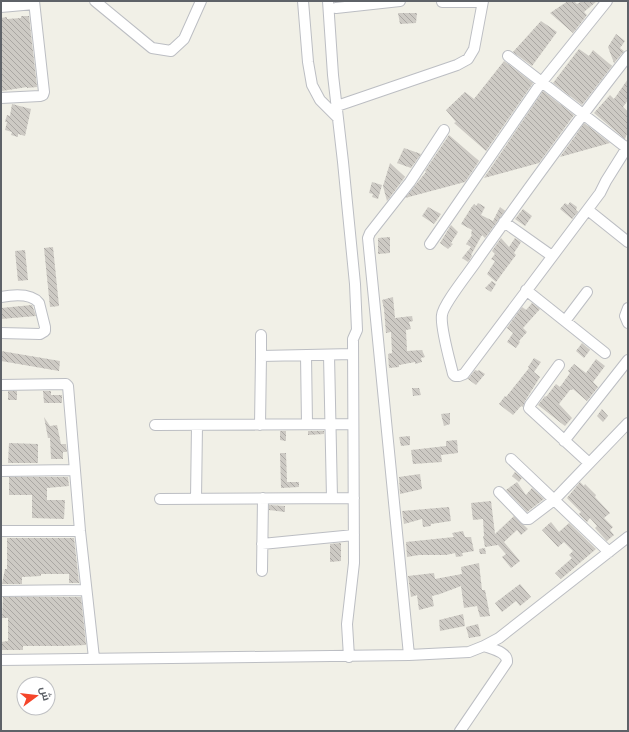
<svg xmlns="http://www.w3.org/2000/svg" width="629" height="732" font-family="'Titillium Web',Cairo,sans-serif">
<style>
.building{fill:url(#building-back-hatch)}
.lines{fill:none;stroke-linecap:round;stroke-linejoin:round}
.minor-casing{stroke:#bcbec3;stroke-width:12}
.minor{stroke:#fff;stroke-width:10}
</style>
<defs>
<pattern id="building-back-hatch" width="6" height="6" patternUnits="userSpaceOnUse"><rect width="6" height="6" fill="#cdcac4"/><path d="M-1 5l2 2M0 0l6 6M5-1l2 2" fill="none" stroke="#aaa7a3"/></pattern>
</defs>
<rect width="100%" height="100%" fill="#f1f0e7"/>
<path class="building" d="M568,1H574L577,4L582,1H597L584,12L587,15L573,33L550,13Z
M398,13H417L416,23L400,24Z
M21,16H29L37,87L27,88V87L2,91L1,18L7,17V19L21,18Z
M541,21L557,32L532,66L513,52Z
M616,34L625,41L620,48L624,51L614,63L608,47Z
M579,49L589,56L593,50L612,66L582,105L553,83Z
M504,61L533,83L486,151L454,123L456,122L446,110L465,92L474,99Z
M628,79V100L623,107L628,112V131L625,139L594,113L610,95L614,99Z
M543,91L574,115L539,163L484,178Z
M12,104L31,109L25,136L18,134V137L11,135L12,132L5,130L7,122H5L7,115L10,116Z
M584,123L610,143L560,157L576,135Z
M449,135L479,161L465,182L405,198L426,172L425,171Z
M404,148L421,154L411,168L397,163Z
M390,163L405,177L387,201L383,186Z
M372,182L382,185L378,199L372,197L373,194L369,193Z
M570,202L577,207L576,210L578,212L572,219L560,209L565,203L568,205Z
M478,203L485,207L481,215L493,221L500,207L505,211L485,238L482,235L471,255L472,256L468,262L462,258L471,247L466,244L472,235L471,234L472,230L461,224L471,208L474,204L476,206Z
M428,207L441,214L434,224L422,216Z
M523,209L532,216L525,226L515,219Z
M451,225L458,232L451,243L453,244L448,249L440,243Z
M390,237V253L378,254V238Z
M501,238L509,247L515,238L521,242L514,253L516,255L496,282L487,274L495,261L491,259L495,254L492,251Z
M53,247L59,306L50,307L44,248Z
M25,250L28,280L18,281L15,251Z
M492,281L496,284L491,292L485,288Z
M393,297L395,318L412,316L413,321L409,322L411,329L406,330L407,351L422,350L425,357L421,358L422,362L415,364V362L399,365V367L389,368L388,354L392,353L391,332L386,333L384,309L382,300Z
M532,303L540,309L523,328L527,332L519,341L520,342L516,348L507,342L513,333L507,328L522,307L526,310Z
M32,305L36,316L1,319V308Z
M582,343L590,350L584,358L576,351Z
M1,351L60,361L59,371L1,361Z
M534,358L541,362L534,372L540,377L525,401L523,407L521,406L513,415L499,404L505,396L506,397L529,368L528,367Z
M596,359L605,366L593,382L598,387L587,401L573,389L572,390H570L559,404L572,418L565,426L538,405L545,396L546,397L556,384L560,387L570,373L568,371L574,364L586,373Z
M475,370L478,371L479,370L485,374L476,385L468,379Z
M412,388H419L421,395L413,396Z
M8,391H17V400H8Z
M43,391H51V395H62V403H44Z
M602,409L608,416L603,422L597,416Z
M450,413V424L444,426L441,414Z
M44,417L50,426L57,425L61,444H66L67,452H63V459H51L50,438H48Z
M280,431H296H286V441L280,440Z
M308,431H324V434L308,435Z
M410,436V445L401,446L399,437Z
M457,440L458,453L441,455L442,462L413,464L411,450L446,446V441Z
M9,443L38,444V463H8Z
M280,453H286L287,482H299V487L281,488Z
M515,472L522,478L519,482L512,476Z
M420,474L422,489L400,494L399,477Z
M9,477H68L69,486L47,488V500H65L64,519L32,518V495H9Z
M517,482L526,495L532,488L544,499L527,512L506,490Z
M580,482L584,486L585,484L596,495L595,497L610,513L604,518L613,527L610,530L614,535L607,541L595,528L597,526L590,518L587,522L579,514L581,512L567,498Z
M491,501L495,534L514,516L528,529L521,535L517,530L504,542L520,561L511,568L502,557L506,554L498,545L485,547L483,536H484L483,519L473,520L471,503Z
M269,505L285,506V512L269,510Z
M449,507L451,521L431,524V526L423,527L422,519L404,524L402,511Z
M551,522L559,532L569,523L596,549L561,579L555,573L572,558L569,555L573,551L564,542L558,547L542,530Z
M463,531L465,537H471L474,551L462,553L463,556L456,557L455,553L446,555H419L407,557L406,542L454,537L452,533Z
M7,538H74L79,583H69V574H41V576L22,577V584H2L5,569H7Z
M341,543V561L330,562V544Z
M485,548L486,554H480L479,549Z
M479,563L482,590H485L490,616L480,617L477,606L464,608L461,586L440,594L432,596L434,606L419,610L417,595L411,597L408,576L434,573L435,579L462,574L461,567Z
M520,584L531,597L520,606L516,601L502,612L495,603Z
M3,597H81L86,645L63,646H23V650H1V642L8,641V618H2Z
M463,614L465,626L440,631L439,620Z
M478,624L481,636L469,638L466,627Z"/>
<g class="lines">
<defs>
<path id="minor" d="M95,1L152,48L171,51L184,39L201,1
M303,1L308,62L312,85L320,100L338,118
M328,1L333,75L343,162L355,284L357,330L353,339L354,563L347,624L349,657
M442,2H482
M1,7L34,4
M336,8L400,1
M508,56L628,149
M628,56C576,122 527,190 478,259C471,270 443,304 442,315C440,327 450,361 453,374L455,376H459L464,374L600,193L606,181L628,146
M1,98L40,96L43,95L44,92L34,1
M337,106L457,65L468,59L474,49L483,1
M588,210L628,242
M504,222L552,256
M430,244L541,83L607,1
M526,290L605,353
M1,297C12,295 31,293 39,303L45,327V331L40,334L1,333
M628,308L625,316L628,323
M565,321L587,292
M261,335V356L353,354
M306,355L307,424
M329,355L332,498
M559,365L530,405L529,408L589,463
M1,385L66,384L68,386L80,531L94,658
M155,425L353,424
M260,425L261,356
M564,441L628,360
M511,459L609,552
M1,471L75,470
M499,492L525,519H529L554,500L628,423
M160,499L354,498
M196,499L197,425
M1,531H80
M262,544L354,535
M262,571L263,498
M1,591L86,590
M409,655L368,238L370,233L410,182L444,130
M1,660L409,655L469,652L484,646L499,638L628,537
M460,731L507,662C508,652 492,649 484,646"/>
</defs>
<use href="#minor" class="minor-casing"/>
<use href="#minor" class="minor"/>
</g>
<rect width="629" height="732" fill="none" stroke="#5e6268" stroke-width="4"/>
<g transform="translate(36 696) rotate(75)"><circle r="19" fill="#ffffff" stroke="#bfc0c3"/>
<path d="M0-3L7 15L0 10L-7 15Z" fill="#f5452a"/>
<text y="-6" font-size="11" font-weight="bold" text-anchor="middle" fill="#5e6268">ش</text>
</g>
</svg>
